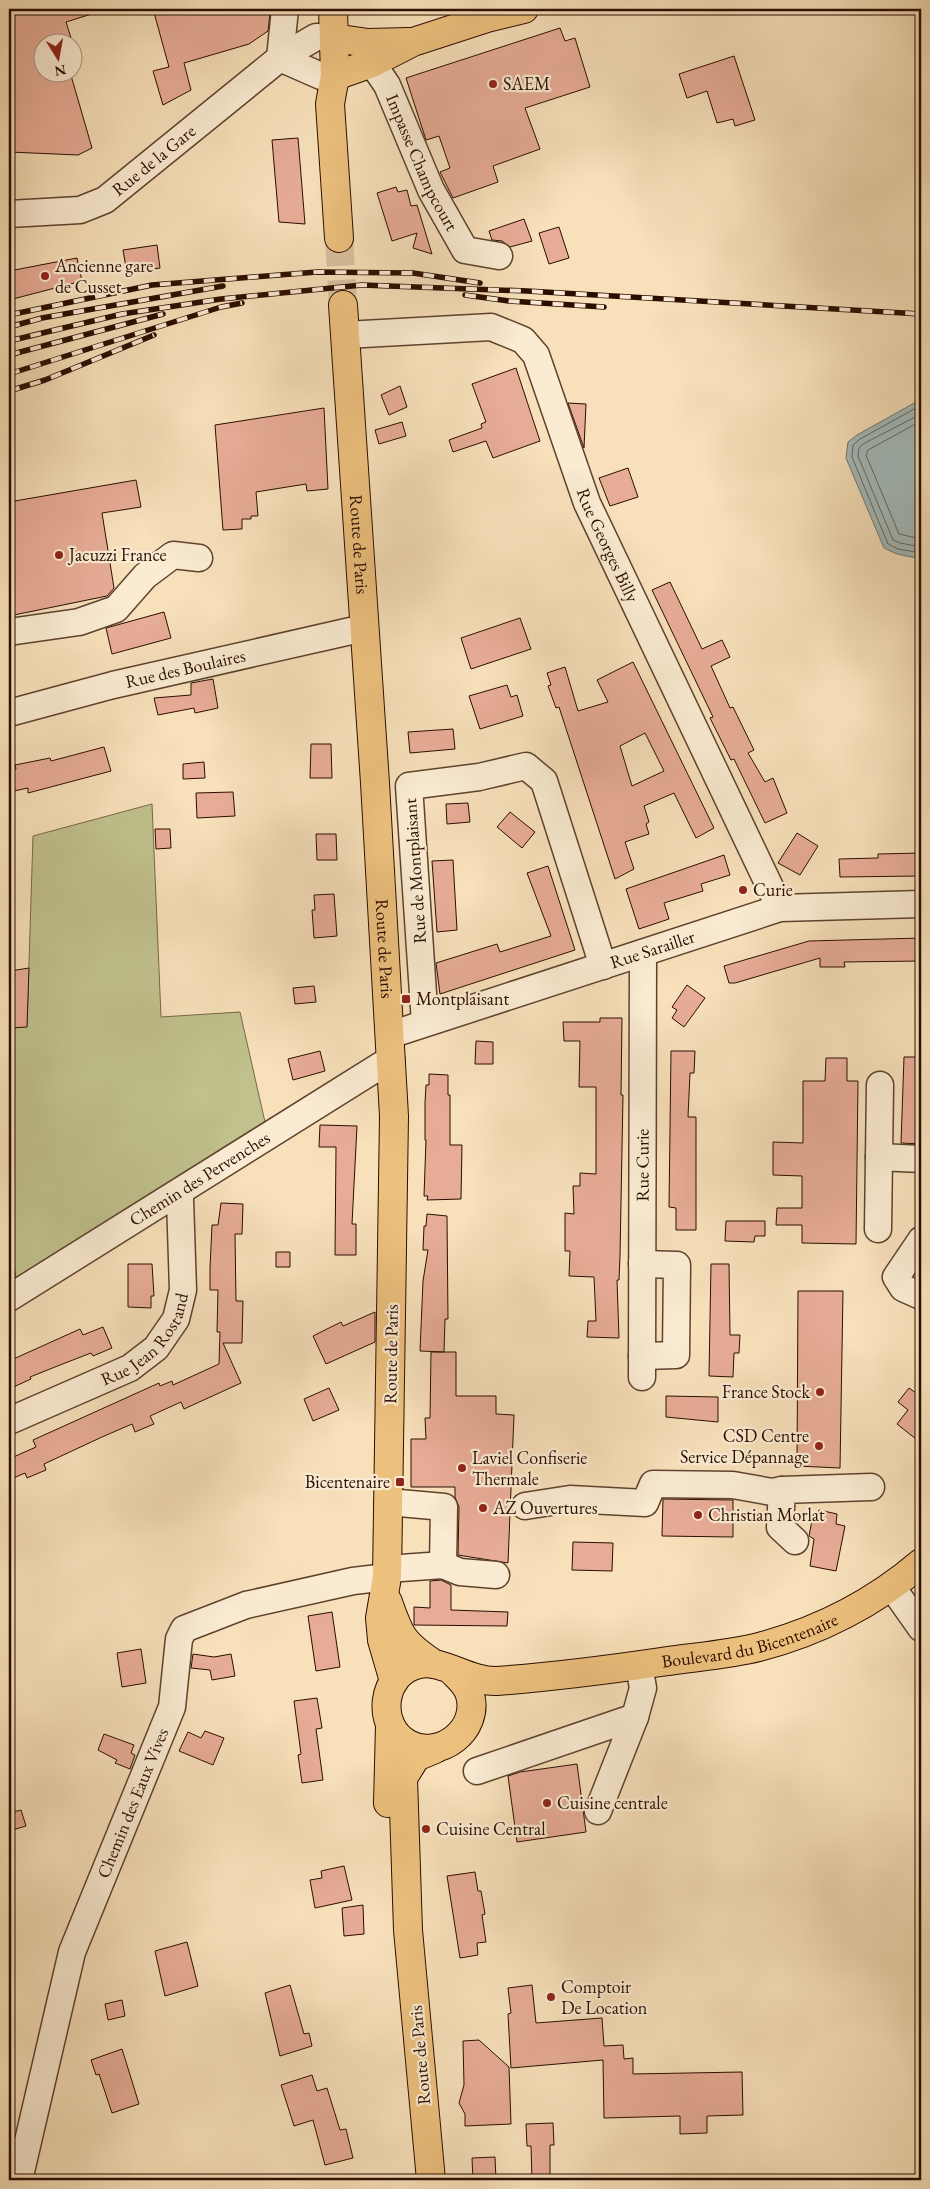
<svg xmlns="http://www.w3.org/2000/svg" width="930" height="2189" font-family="'EB Garamond',serif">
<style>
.green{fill:#c0c18d;stroke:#766746}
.water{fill:#a2babb;stroke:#727570}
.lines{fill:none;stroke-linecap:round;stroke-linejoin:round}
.shore{stroke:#66645e;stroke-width:1}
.building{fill:#e7ac96;stroke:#2b0d00;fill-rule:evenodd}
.major-tunnel{stroke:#d8c09e;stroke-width:28;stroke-dasharray:28 14;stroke-linecap:butt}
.minor-casing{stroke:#5e422e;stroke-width:29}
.major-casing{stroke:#2b0d00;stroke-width:30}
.minor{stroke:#faebd2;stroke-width:26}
.major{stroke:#ecc07d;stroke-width:28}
.rail-casing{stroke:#2b0d00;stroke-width:5.5}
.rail{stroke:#faebd2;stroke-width:4;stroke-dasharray:11;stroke-linecap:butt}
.poi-dot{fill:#8f2418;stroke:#faebd2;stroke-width:2}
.labels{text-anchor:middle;stroke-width:4.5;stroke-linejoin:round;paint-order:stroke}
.poi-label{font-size:18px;fill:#2b0d00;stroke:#faebd2;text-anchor:start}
.street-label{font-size:18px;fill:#2b0d00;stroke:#faebd2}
</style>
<rect width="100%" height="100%" fill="#f7e0ba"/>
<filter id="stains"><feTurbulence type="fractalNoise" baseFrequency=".004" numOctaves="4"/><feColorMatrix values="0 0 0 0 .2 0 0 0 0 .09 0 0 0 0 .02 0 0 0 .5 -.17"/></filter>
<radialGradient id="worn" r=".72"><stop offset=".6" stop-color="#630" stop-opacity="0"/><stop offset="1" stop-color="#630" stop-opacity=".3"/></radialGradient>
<path class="green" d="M152,804L161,1017L240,1012L265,1122L16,1278L9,1232V1028L27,1026L33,836Z"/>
<path class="water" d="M916,402H921V559L897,554L884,548L846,458L848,442L857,435Z"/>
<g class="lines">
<path class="shore" d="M921,407L916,408L860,439L853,445L852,457L888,544L898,549L921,553
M921,414L863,444L859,448L858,456L893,540L900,543L921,547
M921,421L868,450L866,455L899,534L921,539"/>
</g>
<path class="building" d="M31,9H97L98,12L66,22L71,38L58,42H42V72H70L92,148L78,155L9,152V16Z
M153,9H266L270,13L268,31L249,44L184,63L191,90L163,105L153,71L169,67Z
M560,28L565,41L575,38L590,87L525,108L540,149L493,166L498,182L453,198L440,172L450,168L439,136L426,140L406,78Z
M734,56L755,120L735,126L733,119L717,123L707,91L687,98L679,74Z
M298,138L305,224L279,222L272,140Z
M396,187L398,192L407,190L411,206L417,205L432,254L413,248L417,233L392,241L377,193Z
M524,219L532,241L510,247L502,241L492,240L489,231Z
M559,227L569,258L549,264L539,233Z
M157,245L160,268L127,273L123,250Z
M77,258L82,281L9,300V271Z
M516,368L540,441L493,458L486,441L453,452L449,440L482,428L481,424L486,422L472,384Z
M400,386L407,407L389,415L381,395Z
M568,403L586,404L584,448Z
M324,408L328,489L307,491L306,484L256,492L258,516H251V519H242V529L223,530L215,425Z
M402,422L406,436L379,444L375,430Z
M628,468L638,497L610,506L599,478Z
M136,480L141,507L102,513L114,588L107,596L9,616V502Z
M670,582L702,649L722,640L730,657L711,666L730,708L733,707L754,750L748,753L765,782L773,778L787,813L765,823L734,759L731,760L710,718L713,717L652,590Z
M164,612L171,638L112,654L106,628Z
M520,618L531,649L471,669L461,638Z
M633,662L714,828L696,838L674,793L644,806L649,822L646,824L649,834L625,842L634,869L615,879L559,707L556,708L548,686L551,685L547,673L565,667L578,711L608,702L597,680ZM645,733L664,771L632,786L620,746Z
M213,679L218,708L195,713L194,708L158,715L154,698L191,695V683Z
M507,685L511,697L517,695L523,716L480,729L469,696Z
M453,729L455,749L410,753L408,732Z
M311,744H331L332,778H310Z
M104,747L111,771L28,793V788L9,792V771L16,769L15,765L50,758L51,761Z
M204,762L205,778L183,779V764Z
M233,792L235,816L197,818L196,793Z
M468,803L470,822L447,824L446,804Z
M510,812L535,832L522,848L497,827Z
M155,829H170L171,848L156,849Z
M797,833L818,846L800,875L778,863Z
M316,834H336L337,860H317Z
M921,853V876L840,877L839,859L878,858V854Z
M724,855L730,875L701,884L703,891L664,903L669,919L639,929L626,889Z
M453,860L457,930L437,932L432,861Z
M548,866L575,950L440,994L436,963L497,944L500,952L551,936L527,873Z
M334,894L337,936L314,938L312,910H315L314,895Z
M921,938V961L844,962L845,967H820V958L735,983H729L724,966L809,941Z
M29,968L27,1027L9,1028V995L12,994L10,971Z
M687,985L705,998L684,1027L672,1018L677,1010L672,1007Z
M314,986L316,1002L295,1004L293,988Z
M600,1018H622L621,1095H623L620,1256L619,1280H617L619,1338L587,1337L588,1321H596L594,1277L569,1276L570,1251H565V1213L574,1214L573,1186H580V1173L596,1174V1087H579L580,1041H564L563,1022H600Z
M476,1041L493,1042V1064H475Z
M320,1051L325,1071L293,1080L288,1059Z
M671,1051H695L694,1073H690L688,1117H696V1230H676V1208L669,1207Z
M904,1057H918V1077H921V1144L901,1143Z
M826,1058H847V1081H858L856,1244L802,1243V1225H776L777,1208H802V1176L773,1175V1142L803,1143V1081H825Z
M429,1074L448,1075V1095H450V1145H462L461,1199L427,1200L428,1196H424L426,1140H425V1103L426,1085H429Z
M320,1125L357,1126L352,1224H356V1255H335L336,1147H319Z
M221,1203L243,1204L242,1234H235L236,1301H243L242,1343H223L241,1383L184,1409L181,1402L150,1416L154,1424L135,1432L132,1424L102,1437L44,1464L46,1470L27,1478L25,1473L9,1480V1459L36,1447L33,1440L159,1383L160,1386L172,1381L173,1385L219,1364L220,1332H217L218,1290H210V1268L212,1225H218Z
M427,1214L447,1216L448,1319H445L444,1352L420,1351L423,1281L428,1250H423L424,1226H426Z
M726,1221H765V1236H755L754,1242L725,1241Z
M276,1252H290V1267H276Z
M128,1264H152L154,1296H151V1308L128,1307Z
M711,1264H729L730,1335H740L739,1353H734L733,1377L709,1376Z
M798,1291H843L840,1468L797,1466Z
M375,1312V1342L326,1364L313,1336L341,1322L343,1326Z
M103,1327L112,1348L93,1356L91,1353L60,1365L30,1377L31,1379L9,1389V1361L80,1329L83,1335Z
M431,1352H456V1396H496V1414L514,1415L508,1563L458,1555L459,1507L455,1497V1487H411V1439H426L425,1418H430Z
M329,1388L339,1410L313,1421L304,1399Z
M909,1388L920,1396L921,1394V1443L897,1424L908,1410L898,1402Z
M666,1396L718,1397V1422L666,1417Z
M663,1499L733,1500V1537L662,1536Z
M819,1510L837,1514L836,1524L845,1526L836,1571L810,1566L814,1539L809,1536L812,1520L816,1521Z
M573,1542L613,1543L612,1571L572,1570Z
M441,1580L451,1585V1610L508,1612L507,1626L414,1625V1607L430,1608V1581Z
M332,1612L340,1667L316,1671L308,1616Z
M141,1649L146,1683L122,1687L117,1653Z
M193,1654L214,1657L231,1654L235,1676L212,1680L210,1670L191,1668Z
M317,1698L322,1728L316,1729L323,1780L302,1783L298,1755L301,1754L294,1701Z
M205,1731L224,1738L213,1765L179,1751L188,1732L201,1738Z
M104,1734L134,1745L131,1753L135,1755L130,1769L115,1763L117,1760L98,1750Z
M577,1764L586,1832L517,1842L508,1776L520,1772Z
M21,1810L26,1826L9,1831V1813Z
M344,1866L352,1900L315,1908L310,1880L322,1878L321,1871Z
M475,1872L478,1891H481L485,1914L482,1915L486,1942L477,1943L478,1955L460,1958L447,1876Z
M363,1905L364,1934L344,1936L342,1908Z
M187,1942L198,1986L165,1996L155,1951Z
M290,1985L304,2034L309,2033L312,2046L280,2056L265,1993Z
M532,1985L536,2023L602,2018L604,2046L623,2045L624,2059L633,2058V2074L742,2072L743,2115L707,2116V2133L680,2134V2116L604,2118L603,2060L511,2068L508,2014L511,2013L508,1988Z
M122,2000L125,2016L108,2020L105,2004Z
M479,2040L509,2067L511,2124L465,2126V2114L459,2103L464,2085L463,2041Z
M122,2049L139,2104L112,2113L99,2074L96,2075L91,2060Z
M312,2075L317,2091L327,2088L340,2130L346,2129L353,2158L325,2165L313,2120L294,2126L281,2085Z
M553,2123L554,2145H550V2179L532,2180L531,2146H527L526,2124Z
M495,2157L496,2180H473L472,2158Z"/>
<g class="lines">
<path class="major-tunnel" d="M339,238L343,305"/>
<defs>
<g id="minor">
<path id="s1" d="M368,43L372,63L387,85L431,190L465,250L499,256"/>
<path d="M280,58L321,76H335"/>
<path d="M280,58L285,9"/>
<path id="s2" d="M9,214L80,210L105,200L280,58L316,37L334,38"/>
<path id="s3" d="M345,335L491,327L523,340L536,355L587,503L780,908"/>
<path d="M9,632L79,622L116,609L145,576L173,555L199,558"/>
<path id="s4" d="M9,713L113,685L364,628"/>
<path d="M425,1023L409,786L479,777L526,766L544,781L603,966"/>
<path id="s5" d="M390,1035L780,908L921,904"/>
<path d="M879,1157L880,1085"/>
<path d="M878,1229L879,1157L921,1159"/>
<path d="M921,1240L896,1277L903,1288L921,1296"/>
<path id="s6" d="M9,1298L391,1059"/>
<path d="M642,1356L676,1355L677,1265L642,1264"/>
<path id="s7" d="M642,1377L643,953"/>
<path id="s8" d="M9,1421L130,1368L156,1348L176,1319L183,1290L180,1199L177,1194"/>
<path d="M525,1506L570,1499L645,1503L653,1484L733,1485L772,1492L782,1490"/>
<path d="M795,1541L780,1527L782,1490L871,1487"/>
<path d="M443,1565L460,1572L496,1575"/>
<path d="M387,1569L443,1565L444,1507L388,1502"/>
<path d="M892,1587L921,1628"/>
<path d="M477,1771L635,1717"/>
<path d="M598,1811L635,1717L643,1688L639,1665"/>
<path id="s9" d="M19,2180L72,1952L172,1707L179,1639L184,1629L246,1605L353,1581L387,1577"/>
</g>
<g id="major">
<path d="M333,9L335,76L330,104L339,238"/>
<path d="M334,38L368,43L409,42"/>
<path d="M335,76L372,63L413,42L487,18L524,9"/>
<path id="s10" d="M343,305L375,783L394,1116L387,1577L380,1618L382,1640L394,1681"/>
<path d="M388,1602C400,1637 403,1643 434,1664"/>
<path id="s11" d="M452,1671C459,1678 467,1684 470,1695C480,1730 439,1761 408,1744C375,1726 381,1672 419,1664C443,1659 468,1682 497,1681C551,1677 606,1670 661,1662C693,1657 728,1655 759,1647C820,1631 874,1603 921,1563"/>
<path d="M388,1803L390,1725"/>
<path d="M431,2180L408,1930L403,1778L416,1757L435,1749"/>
</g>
</defs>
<use href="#minor" class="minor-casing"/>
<use href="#major" class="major-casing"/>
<use href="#minor" class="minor"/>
<use href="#major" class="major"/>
<defs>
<path id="rail" d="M465,295L509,301L604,307
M9,315L152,285L317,272L413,273L480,283
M9,327L42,318L223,286
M9,341L122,314L221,299L362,285L527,291L921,314
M9,355L163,314
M9,374L221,307L242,303
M9,391L45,380L154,335"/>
</defs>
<use href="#rail" class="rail-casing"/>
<use href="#rail" class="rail"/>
</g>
<g class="poi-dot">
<circle cx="493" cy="84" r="5"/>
<circle cx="45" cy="276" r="5"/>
<circle cx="59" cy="555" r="5"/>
<circle cx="743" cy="890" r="5"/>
<rect x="401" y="994" width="10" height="10" rx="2.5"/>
<circle cx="820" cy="1392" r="5"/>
<circle cx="819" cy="1446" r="5"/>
<circle cx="462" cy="1468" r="5"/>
<rect x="395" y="1477" width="10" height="10" rx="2.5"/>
<circle cx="483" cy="1508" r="5"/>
<circle cx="698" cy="1515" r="5"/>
<circle cx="547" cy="1803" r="5"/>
<circle cx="426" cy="1829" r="5"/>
<circle cx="551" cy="1997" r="5"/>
</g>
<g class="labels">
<g class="poi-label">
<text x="503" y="90">SAEM</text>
<text x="55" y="272">Ancienne gare<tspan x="55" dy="21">de Cusset</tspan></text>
<text x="69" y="561">Jacuzzi France</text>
<text x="753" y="896">Curie</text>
<text x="416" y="1005">Montplaisant</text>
<text x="810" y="1398" text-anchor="end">France Stock</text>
<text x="809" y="1442" text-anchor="end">CSD Centre<tspan x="809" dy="21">Service Dépannage</tspan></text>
<text x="472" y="1464">Laviel Confiserie<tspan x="472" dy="21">Thermale</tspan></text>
<text x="390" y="1488" text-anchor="end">Bicentenaire</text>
<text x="493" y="1514">AZ Ouvertures</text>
<text x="708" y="1521">Christian Morlat</text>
<text x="557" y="1809">Cuisine centrale</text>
<text x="436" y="1835">Cuisine Central</text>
<text x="561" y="1993">Comptoir<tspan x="561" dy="21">De Location</tspan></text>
</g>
<g class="street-label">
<text dy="6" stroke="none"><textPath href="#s2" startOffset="161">Rue de la Gare</textPath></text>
<text dy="6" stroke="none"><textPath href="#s1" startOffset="132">Impasse Champcourt</textPath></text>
<text dy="6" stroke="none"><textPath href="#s3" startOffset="404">Rue Georges Billy</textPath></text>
<text dy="6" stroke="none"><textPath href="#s10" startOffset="240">Route de Paris</textPath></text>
<text dy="6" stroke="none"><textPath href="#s4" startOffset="182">Rue des Boulaires</textPath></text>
<text transform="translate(415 871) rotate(-94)" y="6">Rue de Montplaisant</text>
<text dy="6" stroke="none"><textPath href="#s10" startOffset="645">Route de Paris</textPath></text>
<text dy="6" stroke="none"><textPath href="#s5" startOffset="276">Rue Sarailler</textPath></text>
<text dy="6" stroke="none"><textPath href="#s7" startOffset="212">Rue Curie</textPath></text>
<text dy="6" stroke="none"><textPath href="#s6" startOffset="225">Chemin des Pervenches</textPath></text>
<text dy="6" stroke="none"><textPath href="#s8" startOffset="164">Rue Jean Rostand</textPath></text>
<text transform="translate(391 1354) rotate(-89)" y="6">Route de Paris</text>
<text dy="6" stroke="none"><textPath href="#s11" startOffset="570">Boulevard du Bicentenaire</textPath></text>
<text dy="6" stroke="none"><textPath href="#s9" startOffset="395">Chemin des Eaux Vives</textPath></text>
<text transform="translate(420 2055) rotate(-95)" y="6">Route de Paris</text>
</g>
</g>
<rect width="930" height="2189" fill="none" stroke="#f7e0ba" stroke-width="30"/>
<rect x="10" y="10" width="910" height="2169" fill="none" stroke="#2b0d00" stroke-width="2.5"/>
<rect x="15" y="15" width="900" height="2159" fill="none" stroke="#2b0d00"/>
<g transform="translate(58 58) rotate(169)"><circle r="24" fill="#faebd2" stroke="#a7927e"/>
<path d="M0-4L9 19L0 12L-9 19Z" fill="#8f2418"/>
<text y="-8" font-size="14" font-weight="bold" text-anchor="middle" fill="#2b0d00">N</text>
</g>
<rect width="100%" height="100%" filter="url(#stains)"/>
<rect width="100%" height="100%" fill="url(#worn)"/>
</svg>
